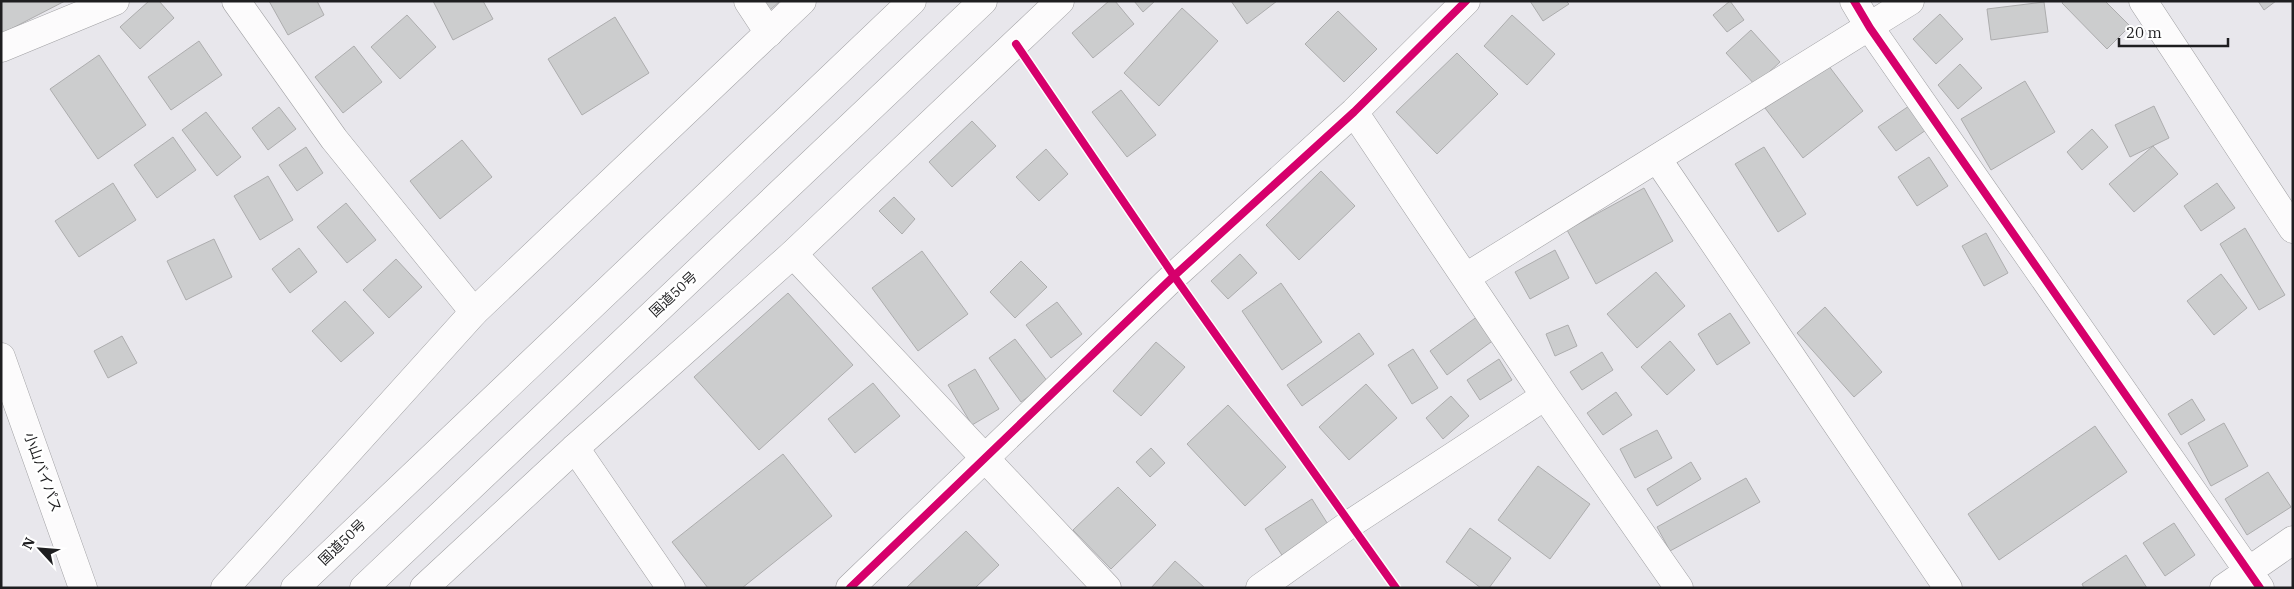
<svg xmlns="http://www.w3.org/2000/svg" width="2294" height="589" font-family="'IBM Plex Serif','Noto Sans JP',serif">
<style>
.building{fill:#cccdce;stroke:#adadae}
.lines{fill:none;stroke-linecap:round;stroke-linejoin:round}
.minor-casing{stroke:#a0a0a3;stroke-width:29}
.highway-casing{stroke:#a0a0a3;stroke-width:29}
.minor{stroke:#fcfbfc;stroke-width:28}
.highway{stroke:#fcfbfc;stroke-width:28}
.cycleway-casing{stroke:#fff;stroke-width:11}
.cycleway{stroke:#d6006c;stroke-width:8}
.labels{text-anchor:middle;stroke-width:5;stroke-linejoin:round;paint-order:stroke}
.street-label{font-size:14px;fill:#1e1e20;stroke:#fff}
</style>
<rect width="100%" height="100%" fill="#e8e7ec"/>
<path class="building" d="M1,1H65L1,34Z
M149,1H159L174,18L140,49L120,27Z
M269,1H317L324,15L288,35Z
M433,1H483L493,19L453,40Z
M762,1H780L770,10Z
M1109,1H1115L1134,24L1093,58L1072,33Z
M1134,1H1155L1143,12Z
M1231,1H1277L1247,24Z
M1530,1H1566L1569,4L1543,21Z
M1730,1L1744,20L1727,32L1713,15Z
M2063,1H2105L2130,26L2107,49L2062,3Z
M2258,1H2276L2264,10Z
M2044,2L2048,32L1991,40L1987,9Z
M1182,8L1218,41L1159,106L1124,73Z
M1338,11L1377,49L1344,82L1305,44Z
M1940,14L1963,39L1936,64L1913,39Z
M407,15L436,47L400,79L371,47Z
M1512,15L1555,54L1527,85L1484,46Z
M615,17L649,73L582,115L548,59Z
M1751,30L1780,62L1755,85L1726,53Z
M199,41L222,75L171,110L148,77Z
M354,46L382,82L343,113L315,77Z
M1457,53L1498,94L1437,154L1396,112Z
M99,55L146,125L98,159L50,89Z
M1825,61L1863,111L1803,158L1765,108Z
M1960,64L1982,88L1958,109L1938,85Z
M2025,81L2055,132L1991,170L1961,119Z
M1121,90L1156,135L1127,157L1092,112Z
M1909,106L1926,130L1896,151L1878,127Z
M2154,106L2169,138L2130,157L2115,125Z
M279,107L296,129L268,150L252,128Z
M206,112L241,157L217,176L182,130Z
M972,121L996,146L952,187L929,162Z
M2092,129L2108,147L2082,170L2067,152Z
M173,137L196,170L157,198L134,165Z
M462,140L492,177L440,219L410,181Z
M2153,146L2178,174L2134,212L2109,184Z
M306,147L323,173L297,191L279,165Z
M1764,147L1806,214L1778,232L1735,164Z
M1046,149L1068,174L1039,201L1016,177Z
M1929,157L1948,186L1917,206L1898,177Z
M1321,171L1355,206L1299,260L1266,225Z
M268,176L293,220L260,240L234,196Z
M113,183L136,220L79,257L55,221Z
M2217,183L2235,208L2201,231L2184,206Z
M1644,188L1673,241L1596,284L1567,230Z
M894,197L915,219L902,234L879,211Z
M346,203L376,240L347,263L317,227Z
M2245,228L2285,295L2259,310L2220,244Z
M1986,233L2008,273L1984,286L1962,246Z
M214,239L232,277L186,300L167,261Z
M299,248L317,272L290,293L272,269Z
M1555,250L1569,278L1530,299L1515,272Z
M922,251L968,314L918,351L872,288Z
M1240,254L1257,273L1228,299L1211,281Z
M396,259L422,287L389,318L363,290Z
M1021,261L1047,287L1015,318L990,292Z
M1656,272L1685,306L1637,348L1607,314Z
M2221,274L2247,308L2214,335L2187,301Z
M1281,283L1322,342L1282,370L1242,311Z
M788,293L853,365L759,450L694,377Z
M345,301L374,333L341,362L312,331Z
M1057,302L1082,334L1051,358L1026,325Z
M1825,307L1882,372L1854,397L1797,333Z
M1730,313L1750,343L1717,365L1698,334Z
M1478,316L1495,339L1447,375L1430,351Z
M1568,325L1577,346L1555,356L1546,334Z
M1359,333L1374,354L1302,406L1287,385Z
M122,336L137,363L108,378L94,351Z
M1015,339L1048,382L1021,402L989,358Z
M1670,341L1695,370L1667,395L1641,367Z
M1156,342L1185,367L1141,416L1113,391Z
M1413,349L1438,388L1412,404L1388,365Z
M1602,352L1613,370L1582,390L1570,372Z
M1499,359L1512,380L1480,400L1467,380Z
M975,369L999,409L972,425L948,385Z
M873,383L900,416L855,453L828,419Z
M1366,384L1397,418L1349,460L1319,427Z
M1616,392L1632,415L1603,435L1587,413Z
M1451,396L1469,416L1443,439L1426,418Z
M2192,399L2205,420L2181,435L2168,414Z
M1228,405L1286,467L1245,506L1187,444Z
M2224,423L2248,466L2211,486L2188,443Z
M2095,426L2127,472L1999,560L1968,514Z
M1657,430L1672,458L1635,478L1620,449Z
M1151,448L1165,463L1150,477L1136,462Z
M783,454L832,516L742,588H708L672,542Z
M1691,462L1701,479L1657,506L1647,489Z
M1538,466L1590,504L1550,559L1498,520Z
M2268,472L2291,507L2247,535L2225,499Z
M1746,478L1760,502L1670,551L1657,527Z
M1118,487L1156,525L1111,569L1073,530Z
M1312,499L1336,537L1289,566L1265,529Z
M2174,523L2195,555L2165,576L2143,543Z
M1470,528L1511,558L1489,588H1481L1446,562Z
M966,531L999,565L975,588H906Z
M2126,555L2147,588H2084L2082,584Z
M1175,561L1205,588H1151Z"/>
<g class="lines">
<defs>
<path id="minor" d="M236,1L334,139L474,312
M748,1L769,33
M1854,1L1870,28L2260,588
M2143,1L2293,229
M1,48L115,1
M1354,112L1545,396L1679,588
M1658,160L1948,588
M793,254L1107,588
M1466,277L1910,1
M575,448L671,588
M850,588L1174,276L1354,112L1466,1
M1260,588L1350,524L1545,396
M2224,588L2293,540"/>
<path id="highway" d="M1,357L83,588
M225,588L474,312L802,1
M295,588L912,1
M364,588L983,1
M424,588L575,448L793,254L1060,1"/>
</defs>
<use href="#minor" class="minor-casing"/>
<use href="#highway" class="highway-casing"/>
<use href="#minor" class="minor"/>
<use href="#highway" class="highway"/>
<defs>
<path id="cycleway" d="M1854,1L1870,28L2260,588
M1016,44L1174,276L1396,588
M850,588L1174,276L1354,112L1466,1"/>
</defs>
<use href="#cycleway" class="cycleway-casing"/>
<use href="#cycleway" class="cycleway"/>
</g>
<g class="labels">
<g class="street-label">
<text transform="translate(673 294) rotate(-43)" y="5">国道50号</text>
<text transform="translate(43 472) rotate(70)" y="5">小山バイパス</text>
<text transform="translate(342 542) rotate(-44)" y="5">国道50号</text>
</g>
</g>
<rect width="2294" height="589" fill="none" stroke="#1e1e20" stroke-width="5"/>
<g transform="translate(40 549) rotate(296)" stroke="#ffffff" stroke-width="4" paint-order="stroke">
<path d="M0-4L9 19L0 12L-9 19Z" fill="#1e1e20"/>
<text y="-8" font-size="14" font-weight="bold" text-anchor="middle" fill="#1e1e20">N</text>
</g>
<path d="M2119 38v8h109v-8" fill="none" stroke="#1e1e20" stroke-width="2.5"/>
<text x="2126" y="38" font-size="15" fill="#1e1e20" stroke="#ffffff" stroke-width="4" paint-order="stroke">20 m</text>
</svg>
